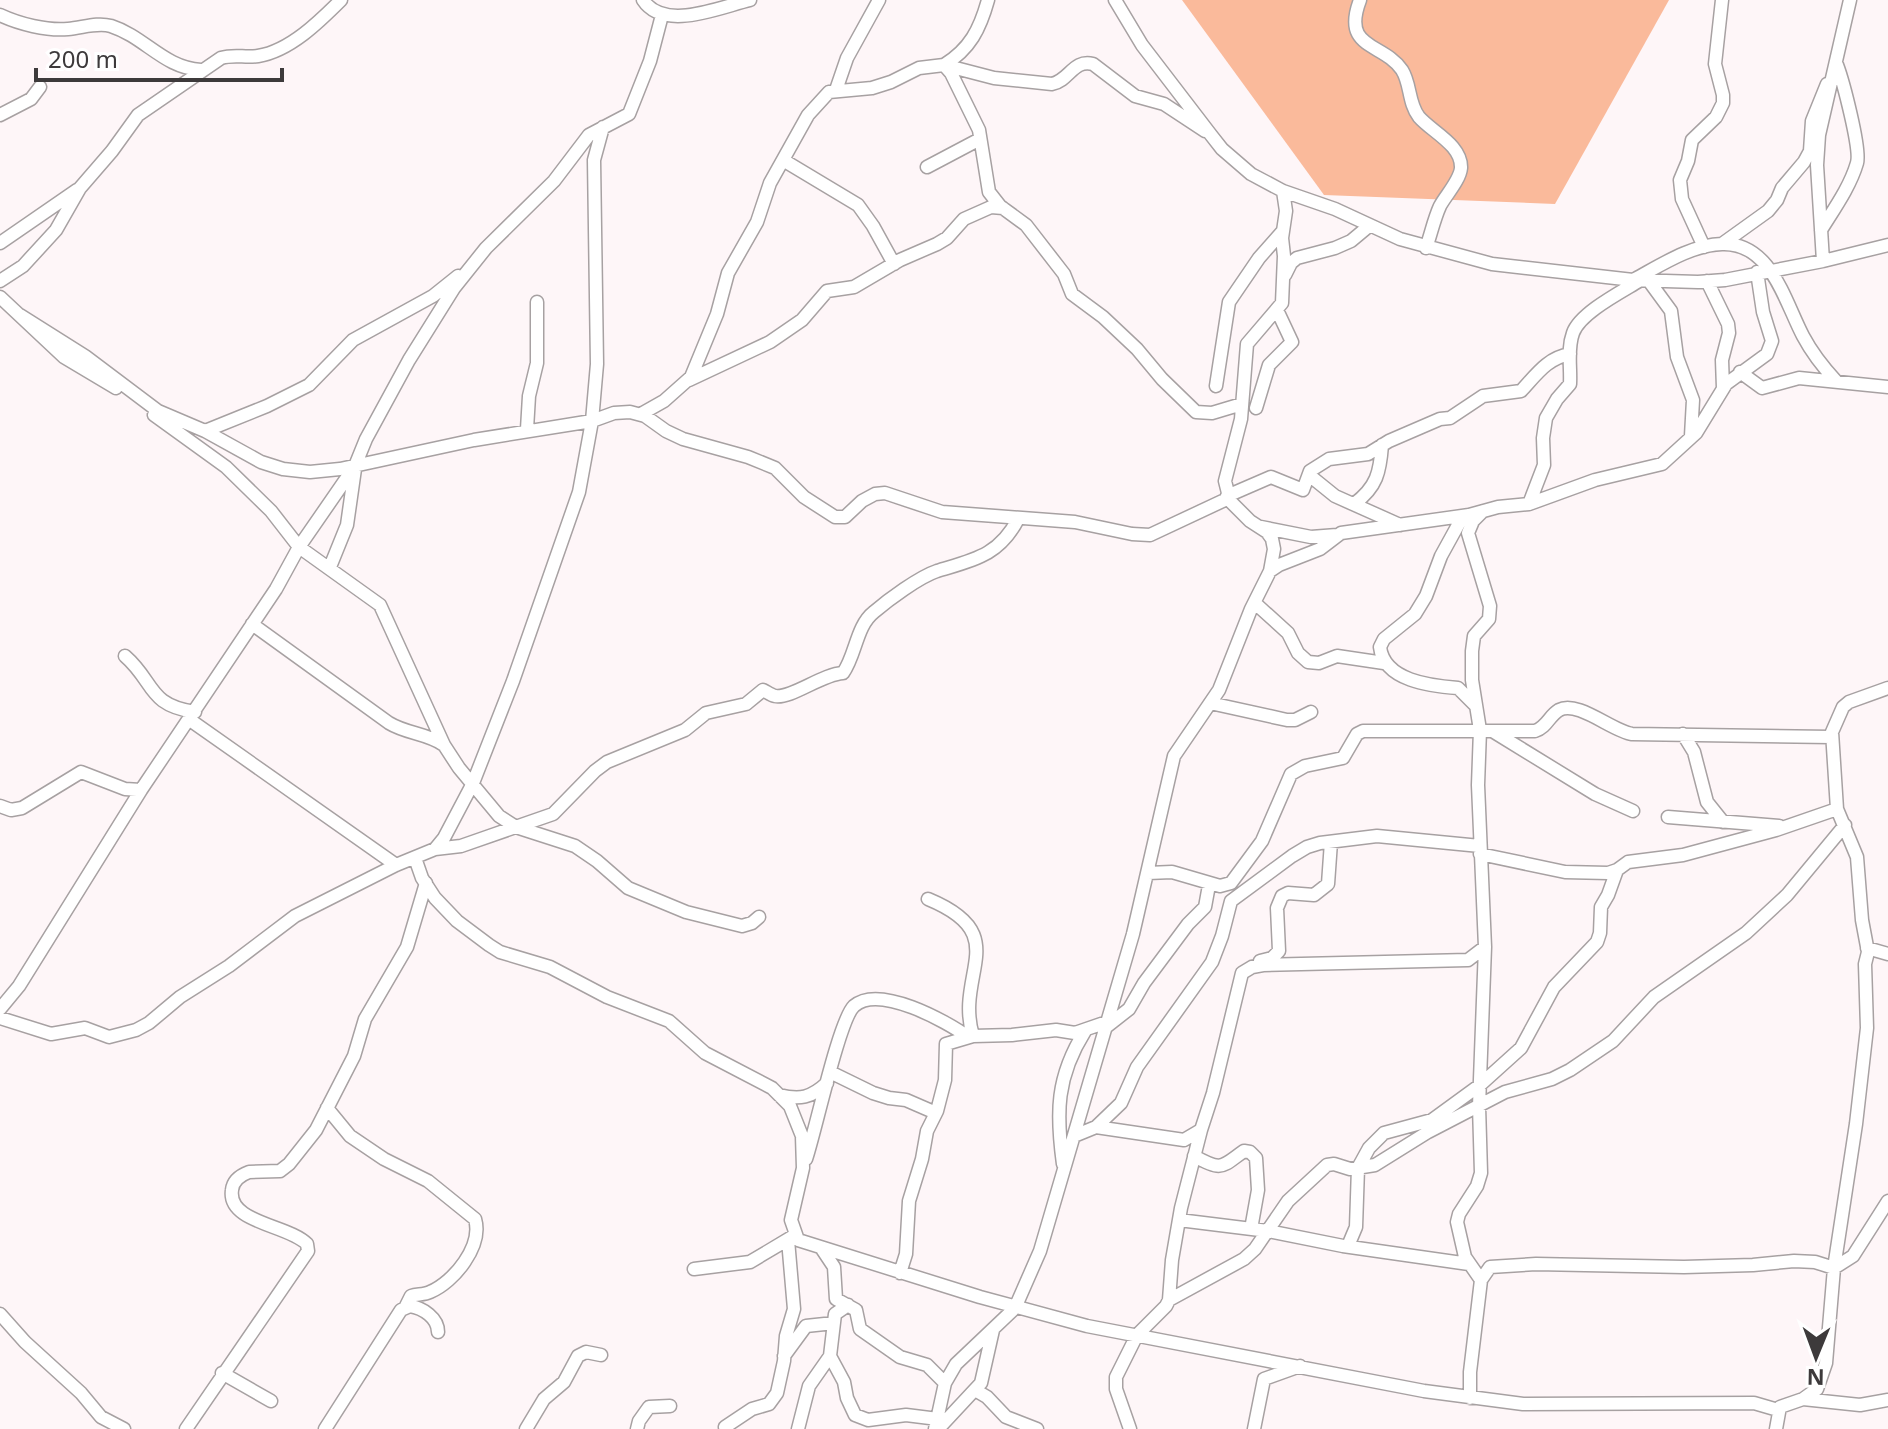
<svg xmlns="http://www.w3.org/2000/svg" width="1888" height="1429" font-family="'Noto Sans',sans-serif">
<style>
.grass{fill:#faba9b}
.lines{fill:none;stroke-linecap:round;stroke-linejoin:round}
.minor-casing{stroke:#a7a1a2;stroke-width:15}
.minor{stroke:#fff;stroke-width:12}
</style>
<rect width="100%" height="100%" fill="#fef6f8"/>
<path class="grass" d="M1182,0H1669L1555,204L1324,195Z"/>
<g class="lines">
<defs>
<path id="minor" d="M643,0C664,32 720,7 750,0
M988,0C980,29 970,49 944,65L951,73L979,130L989,192L1000,206L1026,225L1064,274L1072,294L1103,317L1137,349L1162,379L1196,412L1212,413L1242,404
M1115,0L1142,45L1211,135L1222,149L1251,174L1283,191L1335,209L1400,239L1492,264L1633,280L1698,282L1725,280L1823,261L1888,245
M1360,0C1341,50 1383,42 1402,70C1411,84 1408,103 1419,117C1432,132 1462,145 1461,168C1460,180 1446,195 1440,206C1434,219 1431,234 1426,248
M0,15C19,24 47,31 68,29C82,28 97,22 111,26C145,37 164,68 201,70
M836,90L847,58L879,0
M0,115L31,99L40,87
M783,160L858,205L873,226L894,264
M927,167L980,139
M1821,230C1834,209 1850,187 1857,163C1861,149 1843,81 1837,65
M0,243L77,190
M1722,244L1768,211L1777,200L1782,188L1804,162L1810,151L1812,121L1827,84
M1704,247L1682,199L1680,180L1688,161L1692,140L1716,117L1723,103V95L1715,64L1722,0
M1823,261L1817,165L1819,135L1850,0
M1285,275L1291,263L1297,258L1335,248L1351,241L1369,226
M1635,279C1661,265 1691,245 1722,244C1771,242 1785,302 1803,336C1812,353 1823,367 1836,381
M0,281L23,266L56,230L80,188L112,151L138,115L221,58C234,54 245,58 258,56C290,51 320,21 341,0
M1649,281L1671,311L1677,357L1693,400L1691,436
M1707,281L1728,324L1729,333L1722,360L1723,388
M0,297L64,357L116,388
M20,315L85,356L158,411L205,431L261,462L283,469L310,472L340,469L474,440L592,421L614,413L630,412L645,416L666,431L683,439L748,457L775,468L804,497L835,517H845L862,501L875,494L885,493L942,512L1075,522L1132,534L1150,535L1229,498
M1740,372L1762,388L1799,378L1888,387
M689,380L770,342L802,320L827,291L854,287L900,260L937,244L947,238L964,219L991,207L1003,208
M1216,386L1229,302L1259,258L1282,232
M1256,408L1269,365L1292,342L1277,310
M641,414L664,401L691,377L717,314L728,273L757,222L770,183L808,115L829,92L872,88L891,82L919,68L944,65L994,78L1052,84C1070,80 1073,59 1093,64L1135,96L1164,104L1205,131
M154,415L226,467L271,511L299,547L380,605L444,745L459,768L499,816L516,827L575,846L597,861L628,888L686,912L742,926L752,923L759,917
M527,429L529,396L537,363V302
M205,431L267,406L309,385L353,340L433,296L458,276
M1309,475L1335,496L1400,525
M1227,496L1271,477L1303,490L1310,471L1329,459L1368,454L1389,441L1440,419L1450,418L1483,396L1521,391C1536,375 1547,358 1570,354
M1354,504C1377,487 1380,472 1382,445
M1529,504L1544,465L1543,438L1546,418L1557,399L1570,384C1571,367 1567,349 1573,333C1580,313 1621,292 1639,281
M1463,516L1441,556L1426,596L1415,614L1384,639L1380,647C1384,681 1431,686 1458,688L1475,705
M1261,527L1311,537L1337,535
M330,567L347,525L355,469
M1270,571L1279,565L1320,549L1341,533L1469,515L1498,507L1529,504L1595,480L1662,464L1696,433L1726,384L1767,354L1772,341L1763,312L1757,272
M1256,604L1288,633L1298,653L1308,662L1319,663L1337,656L1384,663
M252,624L389,723C407,734 427,733 444,745
M125,656C155,682 147,705 195,712
M1210,703L1287,720H1295L1311,712
M190,720L396,865
M1494,732L1595,794L1633,811
M1683,734L1694,752L1707,802L1723,822
M0,806L11,810L22,808L81,772L125,789L141,790
M1668,817L1779,826
M435,849L444,838L473,783L513,681L579,492L592,421L597,364L594,160L603,127
M1480,854L1565,872L1608,873L1617,870L1628,862L1683,855L1776,830L1837,809
M415,858L422,878L435,898L457,921L489,945L500,952L550,967L607,997L669,1021L705,1053L772,1088L790,1106L802,1136L803,1168L791,1220L798,1240L980,1297L1087,1326L1424,1391L1523,1404L1754,1403L1778,1410
M1148,873L1172,872L1220,886L1231,883L1262,841L1291,774L1305,766L1343,758L1357,734L1363,731H1535C1547,727 1549,716 1559,710C1578,700 1612,731 1632,734L1831,737
M928,899C1015,935 954,973 973,1036
M1867,948L1888,954
M1260,961L1272,958L1279,951L1277,908L1282,896L1288,893L1314,895L1328,884L1331,842
M0,1009L19,986L141,790L276,589L299,547L355,466L366,439L409,360L454,288L486,248L554,181L589,135L629,114L650,61L662,15
M0,1018L51,1034L85,1028L109,1037L136,1030L149,1023L180,997L229,966L295,916L396,865L435,849L461,846L553,814L595,771L607,762L685,730L706,713L746,704L763,690C767,692 771,695 775,696C791,699 822,674 843,673C856,655 856,626 874,612C888,600 919,577 937,571C973,560 999,556 1018,519
M1106,1027L1129,1009L1144,983L1188,924L1205,907L1209,885
M830,1072L873,1093L889,1098L906,1100L936,1113
M779,1095C800,1100 811,1098 827,1083
M327,1108L350,1136L384,1159L428,1181L475,1219C483,1246 454,1282 430,1292C424,1295 417,1294 411,1296L405,1308
M1096,1127L1184,1140L1201,1130
M1074,1136L1096,1127L1121,1103L1137,1067L1212,962L1222,936L1231,901L1292,856L1307,847L1320,843L1377,836L1480,846
M1194,1156C1223,1172 1221,1167 1244,1151L1250,1152L1256,1158L1258,1190L1251,1229
M806,1159C815,1133 839,1020 854,1006C879,984 946,1021 968,1037
M1063,1164C1056,1113 1056,1077 1085,1031
M1179,1220L1268,1231L1343,1246L1469,1264
M1348,1246L1356,1227L1358,1168L1369,1148L1384,1133L1432,1120L1480,1085L1521,1048L1554,987L1597,942L1600,933L1601,907L1608,895L1617,870
M822,1249L834,1267L836,1299L856,1310L860,1329L900,1357L927,1365L945,1383
M694,1269L750,1262L792,1237
M900,1273L906,1254L909,1201L922,1159L927,1131L937,1111L945,1080L946,1044L973,1036L1012,1035L1056,1030L1075,1033L1107,1022
M1481,1280L1490,1267L1536,1264L1684,1267L1753,1265L1794,1261L1815,1262L1834,1268L1853,1256L1888,1201
M1169,1300L1244,1259L1255,1249L1288,1201L1327,1165L1334,1164L1350,1169L1375,1165L1428,1132L1505,1092L1552,1079L1570,1070L1613,1041L1654,997L1746,933L1787,895L1845,825
M848,1305L835,1314L830,1356L844,1382L847,1398L855,1415L868,1420L906,1415L938,1419
M0,1314L25,1342L81,1393L101,1417L124,1429
M784,1356L806,1326L834,1323
M222,1373L271,1401
M975,1390L987,1397L1006,1417L1037,1429
M1470,1398V1372L1481,1280L1465,1257L1457,1222L1459,1214L1477,1186L1481,1173L1479,1106L1485,947L1478,785L1480,730L1472,680V651L1474,636L1489,619L1490,606L1468,533L1473,521L1483,511
M1803,1399L1860,1405L1888,1400
M725,1427L752,1409L769,1404L777,1393L784,1361L786,1336L794,1309L788,1240
M939,1428L981,1383L993,1330
M186,1429L308,1251L307,1244C289,1225 227,1223 232,1190C233,1180 241,1175 249,1172L280,1171L289,1164L316,1130L354,1056L365,1019L407,947L426,883
M325,1429L401,1310L410,1306C423,1308 438,1318 438,1332
M526,1429L544,1399L564,1382L578,1356L586,1352L601,1355
M637,1429L639,1421L649,1407L670,1406
M798,1429L809,1386L830,1356
M935,1429L945,1383L956,1364L1015,1308L1040,1251L1133,934L1174,756L1219,690L1251,609L1270,571L1274,549L1272,539L1267,532L1250,521L1230,501L1225,481L1241,419L1247,344L1282,303L1284,256L1282,238L1286,211L1283,191
M1130,1429L1116,1389V1377L1137,1335L1166,1306L1169,1300L1172,1260L1181,1208L1201,1130L1213,1093L1242,973L1252,967L1263,965L1468,960L1485,947
M1254,1429L1264,1379L1300,1366
M1776,1429L1780,1407L1803,1399L1817,1389L1826,1363L1834,1268L1856,1124L1867,1028L1865,964L1868,952L1862,920L1857,857L1837,809L1832,732L1843,707L1849,702L1888,688"/>
</defs>
<use href="#minor" class="minor-casing"/>
<use href="#minor" class="minor"/>
</g>
<g transform="translate(1816 1357) rotate(181)" stroke="#ffffff" stroke-width="6" paint-order="stroke">
<path d="M0-6L14 30L0 20L-14 30Z" fill="#3d3a3b"/>
<text y="-12" font-size="22" font-weight="bold" text-anchor="middle" fill="#3d3a3b">N</text>
</g>
<path d="M36 68v12h246v-12" fill="none" stroke="#3d3a3b" stroke-width="4"/>
<text x="48" y="68" font-size="24" fill="#3d3a3b" stroke="#ffffff" stroke-width="6" paint-order="stroke">200 m</text>
</svg>
